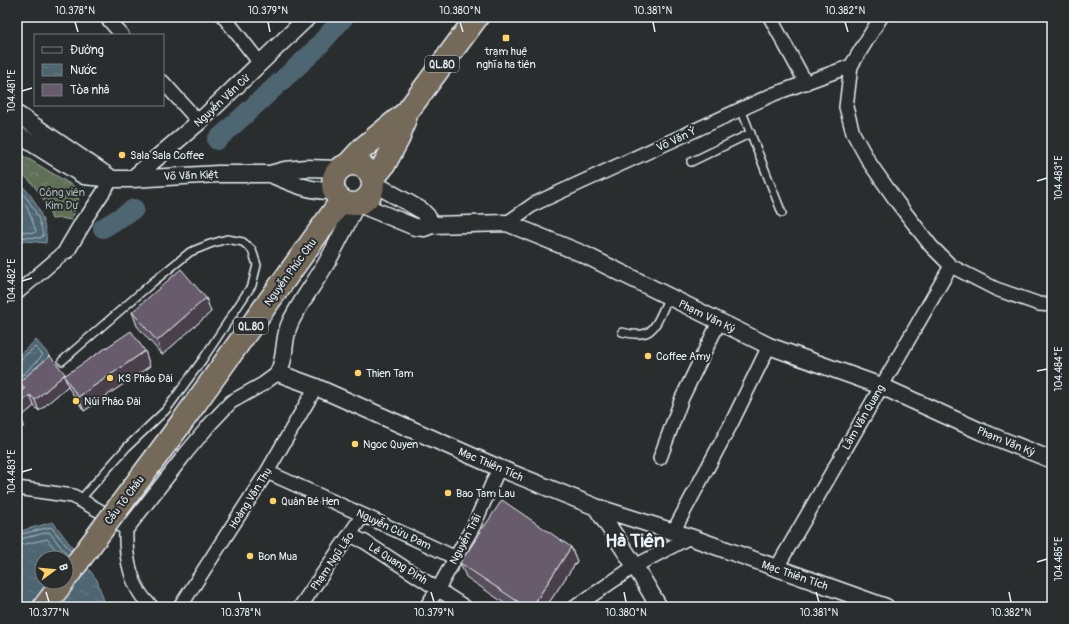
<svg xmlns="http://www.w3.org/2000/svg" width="1069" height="624" font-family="Pangolin,sans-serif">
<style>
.park{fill:url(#park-crowns);stroke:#a4b0a8}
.water{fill:url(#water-ripples);stroke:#8b9ea8;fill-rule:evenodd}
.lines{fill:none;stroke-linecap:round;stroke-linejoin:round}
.shore{stroke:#aab9c2;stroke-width:1}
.river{stroke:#4d6672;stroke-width:20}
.service-casing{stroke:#e8f1f8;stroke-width:10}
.minor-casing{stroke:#e8f1f8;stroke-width:16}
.tertiary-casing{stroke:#e8f1f8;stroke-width:19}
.trunk-casing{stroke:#e8f1f8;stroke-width:25}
.service{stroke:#2a2d2e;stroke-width:7}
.minor{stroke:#2a2d2e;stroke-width:13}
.tertiary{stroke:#2a2d2e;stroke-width:16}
.trunk{stroke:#746a5a;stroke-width:22}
.trunk-bridge-casing{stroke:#e8f1f8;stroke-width:25;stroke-linecap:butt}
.trunk-bridge{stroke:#746a5a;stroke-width:22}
.wall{fill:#594f5d;stroke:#e8f1f8}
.shaded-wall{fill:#49404c;stroke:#e8f1f8}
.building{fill:#685c6c;stroke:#e8f1f8}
.ticks{fill:none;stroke:#e8f1f8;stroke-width:1.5}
.poi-dot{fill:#ffd166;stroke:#2a2d2e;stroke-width:1.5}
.labels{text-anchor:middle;stroke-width:4;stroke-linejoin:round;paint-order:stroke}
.shield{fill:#2a2d2e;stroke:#afb6bb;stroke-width:1}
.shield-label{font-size:10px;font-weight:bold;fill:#e8f1f8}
.poi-label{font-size:11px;fill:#e8f1f8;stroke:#2a2d2e;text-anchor:start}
.street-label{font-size:11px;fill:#e8f1f8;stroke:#2a2d2e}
.park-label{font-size:11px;fill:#abb6b0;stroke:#2a2d2e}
.town-label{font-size:19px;font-weight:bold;fill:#e8f1f8;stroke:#2a2d2e}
.neatline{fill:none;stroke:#e8f1f8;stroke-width:1.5}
.ticks-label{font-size:10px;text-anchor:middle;fill:#e8f1f8}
</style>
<defs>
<pattern id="park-crowns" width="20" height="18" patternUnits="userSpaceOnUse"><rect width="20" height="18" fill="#616f57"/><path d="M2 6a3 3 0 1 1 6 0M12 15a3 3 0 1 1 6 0" fill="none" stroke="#788470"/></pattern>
<pattern id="water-ripples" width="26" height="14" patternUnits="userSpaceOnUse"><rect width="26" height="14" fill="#4d6672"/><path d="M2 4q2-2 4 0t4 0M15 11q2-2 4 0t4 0" fill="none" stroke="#677c87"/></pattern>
</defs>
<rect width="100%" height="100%" fill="#2a2d2e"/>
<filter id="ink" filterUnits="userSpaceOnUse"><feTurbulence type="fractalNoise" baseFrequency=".025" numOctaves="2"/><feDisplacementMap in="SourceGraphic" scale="8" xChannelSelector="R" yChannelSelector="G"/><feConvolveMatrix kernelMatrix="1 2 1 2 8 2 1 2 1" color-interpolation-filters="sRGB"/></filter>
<g filter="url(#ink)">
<path class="park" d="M17,152L75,187L79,202L71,220L61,218L52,219C46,200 34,182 17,170Z"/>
<path class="water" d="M17,181C21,185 25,188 28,192C38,204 48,228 46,243L17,240Z
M36,340L50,356L21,381L17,376V357Z
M53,522L97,580L106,607H17V532ZM42,558H66V582H42Z"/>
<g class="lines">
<path class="shore" d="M17,187C30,200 41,218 43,236L41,238L17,237
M17,194L27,207L36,231L34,233L17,231
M17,360L21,359L35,347L43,355L23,375L17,374
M17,535L51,527L71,551
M17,540L49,532L68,556
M17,546L47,539L62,558"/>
<path class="river" d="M217,140L313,52L344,17
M103,228L134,209"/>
<defs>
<path id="service" d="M741,109L782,213
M691,162L751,133
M622,332C656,341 655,324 669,297
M62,361L153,282L190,252L210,244L227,239L243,242L252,250L257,265L252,285L203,359L166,410L127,447L80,500"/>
<path id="minor" d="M106,17L122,35
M224,17L260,63
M881,17L851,66L846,107L853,133L869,162L897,202L931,246L951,266L996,289L1039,304L1052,305
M771,19L806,83
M163,82L199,122
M84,221L112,179
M507,223L534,204L774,94L851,66
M17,293L67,250
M660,458L682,398L719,322
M267,472L363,515L456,558
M17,488L73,496L116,520L126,530C125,556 131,590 152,607
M126,530L186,453L211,423L231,402L263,384L278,373
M673,532L731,424L769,346
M350,535L365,542L465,607
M776,569L951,266
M180,607L267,472L316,387
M300,607L363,515
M426,607L438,589L474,525L499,468
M575,607L635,566L690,537"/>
<path id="tertiary" d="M17,114L111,178
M17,134L84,176L112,179H132L218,174H270L285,170L306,168L340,169
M270,174C291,183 311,192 334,191
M132,179L199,122L308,17
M373,183L421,210L427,216L432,225
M359,204L415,227L424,228L432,225L507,223L583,254L769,346L881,386L982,432L1052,460
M356,205C347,224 337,244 327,262C315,283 300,302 290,323C282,340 287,357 278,373L316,387L499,468L596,507L690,537L886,607
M67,250L84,221
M596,507L635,566L659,607"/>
<path id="trunk" d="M333 184a20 20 0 1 1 40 0a20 20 0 1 1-40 0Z
M348,164L363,148L407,112L477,17
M373,179L384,165L399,137L407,112
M182,422L341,201
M44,607L63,582"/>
</defs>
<use href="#service" class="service-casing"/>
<use href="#minor" class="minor-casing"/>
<use href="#tertiary" class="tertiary-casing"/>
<use href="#trunk" class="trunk-casing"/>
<use href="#service" class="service"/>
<use href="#minor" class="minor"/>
<use href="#tertiary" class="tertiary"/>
<use href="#trunk" class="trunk"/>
<defs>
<path id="trunk-bridge" d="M66,578L182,422"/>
</defs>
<use href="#trunk-bridge" class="trunk-bridge-casing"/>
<use href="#trunk-bridge" class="trunk-bridge"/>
</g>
<path class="wall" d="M206,298L211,312L162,355L137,326L132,312Z
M145,351L150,366L84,411L70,390L68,386L39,411L34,406L21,417L24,426L17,432L22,390L19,382L65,375Z
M571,547L577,561L546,607H510L466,577L460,563Z"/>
<path class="shaded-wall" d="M206,298L211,312L162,355L157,341Z
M145,351L150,366L84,411L78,397Z
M65,374L67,379L64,376L68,386L39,411L35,400Z
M30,395L34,406L21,417L24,426L17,432V406Z
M571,547L577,561L546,607H532Z"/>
<path class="building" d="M181,269L206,298L157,341L132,312Z
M131,331L145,351L78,397L64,376Z
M50,356L65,374L35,400L30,395L17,406V395L25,388L19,382Z
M17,411L20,415L17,417Z
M502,500L571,547L532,607H526L460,563Z"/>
</g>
<path class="ticks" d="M75,22L78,32M268,22L270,32M460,22L463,32M653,22L655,32M845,22L848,32M22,91L32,88M1037,181L1047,178M22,281L32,278M1037,371L1047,369M22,472L32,469M1037,562L1047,559M46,592L49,602M239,592L241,602M431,592L434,602M624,592L626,602M816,592L819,602M1009,592L1011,602"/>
<g class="poi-dot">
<rect x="502" y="34" width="8" height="8" rx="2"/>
<circle cx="122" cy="155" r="4"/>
<circle cx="648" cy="356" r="4"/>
<circle cx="358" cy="373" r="4"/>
<circle cx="110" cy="378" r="4"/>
<circle cx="76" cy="401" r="4"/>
<circle cx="355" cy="444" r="4"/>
<circle cx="448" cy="493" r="4"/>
<circle cx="273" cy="501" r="4"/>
<circle cx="250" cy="556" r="4"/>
</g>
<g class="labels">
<g class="shield">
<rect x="425" y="56" width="34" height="16" rx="3"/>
<rect x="234" y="318" width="34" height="16" rx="3"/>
</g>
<g class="shield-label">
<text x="442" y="68">QL.80</text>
<text x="251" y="330">QL.80</text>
</g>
<g class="poi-label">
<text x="506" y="55" text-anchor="middle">trạm huệ<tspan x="506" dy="13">nghĩa ha tiên</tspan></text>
<text x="130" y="159">Sala Sala Coffee</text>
<text x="656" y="360">Coffee Amy</text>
<text x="366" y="377">Thien Tam</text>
<text x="118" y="382">KS Pháo Đài</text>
<text x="84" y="405">Núi Pháo Đài</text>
<text x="363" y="448">Ngoc Quyen</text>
<text x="456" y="497">Bao Tam Lau</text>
<text x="281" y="505">Quán Bé Hen</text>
<text x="258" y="560">Bon Mua</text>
</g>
<g class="street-label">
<text transform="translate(222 100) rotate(-43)" y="4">Nguyễn Văn Cừ</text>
<text transform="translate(676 139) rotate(-25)" y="4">Võ Văn Ý</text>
<text transform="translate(191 175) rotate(-2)" y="4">Võ Văn Kiệt</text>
<text transform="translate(290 272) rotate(-54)" y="4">Nguyễn Phúc Chu</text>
<text transform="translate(707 316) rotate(26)" y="4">Phạm Văn Ký</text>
<text transform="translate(863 417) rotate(-60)" y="4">Lâm Văn Quang</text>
<text transform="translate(1006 441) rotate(22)" y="4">Phạm Văn Ký</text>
<text transform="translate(491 464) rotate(23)" y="4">Mạc Thiên Tích</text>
<text transform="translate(250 498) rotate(-58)" y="4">Hoàng Văn Thụ</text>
<text transform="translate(124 500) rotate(-53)" y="4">Cầu Tô Châu</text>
<text transform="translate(394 529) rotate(25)" y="4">Nguyễn Cửu Đam</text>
<text transform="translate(465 539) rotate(-62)" y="4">Nguyễn Trãi</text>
<text transform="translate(332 561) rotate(-56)" y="4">Phạm Ngũ Lão</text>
<text transform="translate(398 563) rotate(32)" y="4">Lê Quang Định</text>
<text transform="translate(795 575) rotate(19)" y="4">Mạc Thiên Tích</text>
</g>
<g class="park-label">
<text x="62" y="196">Công viên<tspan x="62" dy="13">Kim Dự</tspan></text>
</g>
<g class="town-label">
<text x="635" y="547">Hà Tiên</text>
</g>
</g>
<rect width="1069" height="624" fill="none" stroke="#2a2d2e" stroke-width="44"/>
<rect x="34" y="34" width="130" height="72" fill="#2a2d2e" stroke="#767b7f"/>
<rect x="42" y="47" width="20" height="6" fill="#2a2d2e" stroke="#767b7f"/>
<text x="70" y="54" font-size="12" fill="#e8f1f8">Đường</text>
<rect x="42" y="64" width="20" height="12" fill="url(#water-ripples)" stroke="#767b7f"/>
<text x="70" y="74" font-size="12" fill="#e8f1f8">Nước</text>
<rect x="42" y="84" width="20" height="12" fill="#685c6c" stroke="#767b7f"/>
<text x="70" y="94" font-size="12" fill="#e8f1f8">Tòa nhà</text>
<g transform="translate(54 570) rotate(74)"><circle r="19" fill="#2a2d2e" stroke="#767b7f"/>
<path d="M0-3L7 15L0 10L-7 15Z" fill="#ffd166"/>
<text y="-6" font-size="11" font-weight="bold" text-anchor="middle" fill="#e8f1f8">B</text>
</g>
<rect x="22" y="22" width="1025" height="580" class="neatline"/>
<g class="ticks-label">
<text x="75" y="14">10.378°N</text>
<text x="268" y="14">10.379°N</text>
<text x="460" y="14">10.380°N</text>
<text x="653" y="14">10.381°N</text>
<text x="845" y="14">10.382°N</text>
<text transform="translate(11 91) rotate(-90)" y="4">104.481°E</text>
<text transform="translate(1058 178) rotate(-90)" y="4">104.483°E</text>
<text transform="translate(11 281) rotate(-90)" y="4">104.482°E</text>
<text transform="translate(1058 369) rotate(-90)" y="4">104.484°E</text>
<text transform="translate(11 472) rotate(-90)" y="4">104.483°E</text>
<text transform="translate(1058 559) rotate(-90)" y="4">104.485°E</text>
<text x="49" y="616">10.377°N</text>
<text x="241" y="616">10.378°N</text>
<text x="434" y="616">10.379°N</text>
<text x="626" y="616">10.380°N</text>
<text x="819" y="616">10.381°N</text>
<text x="1011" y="616">10.382°N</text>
</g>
</svg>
